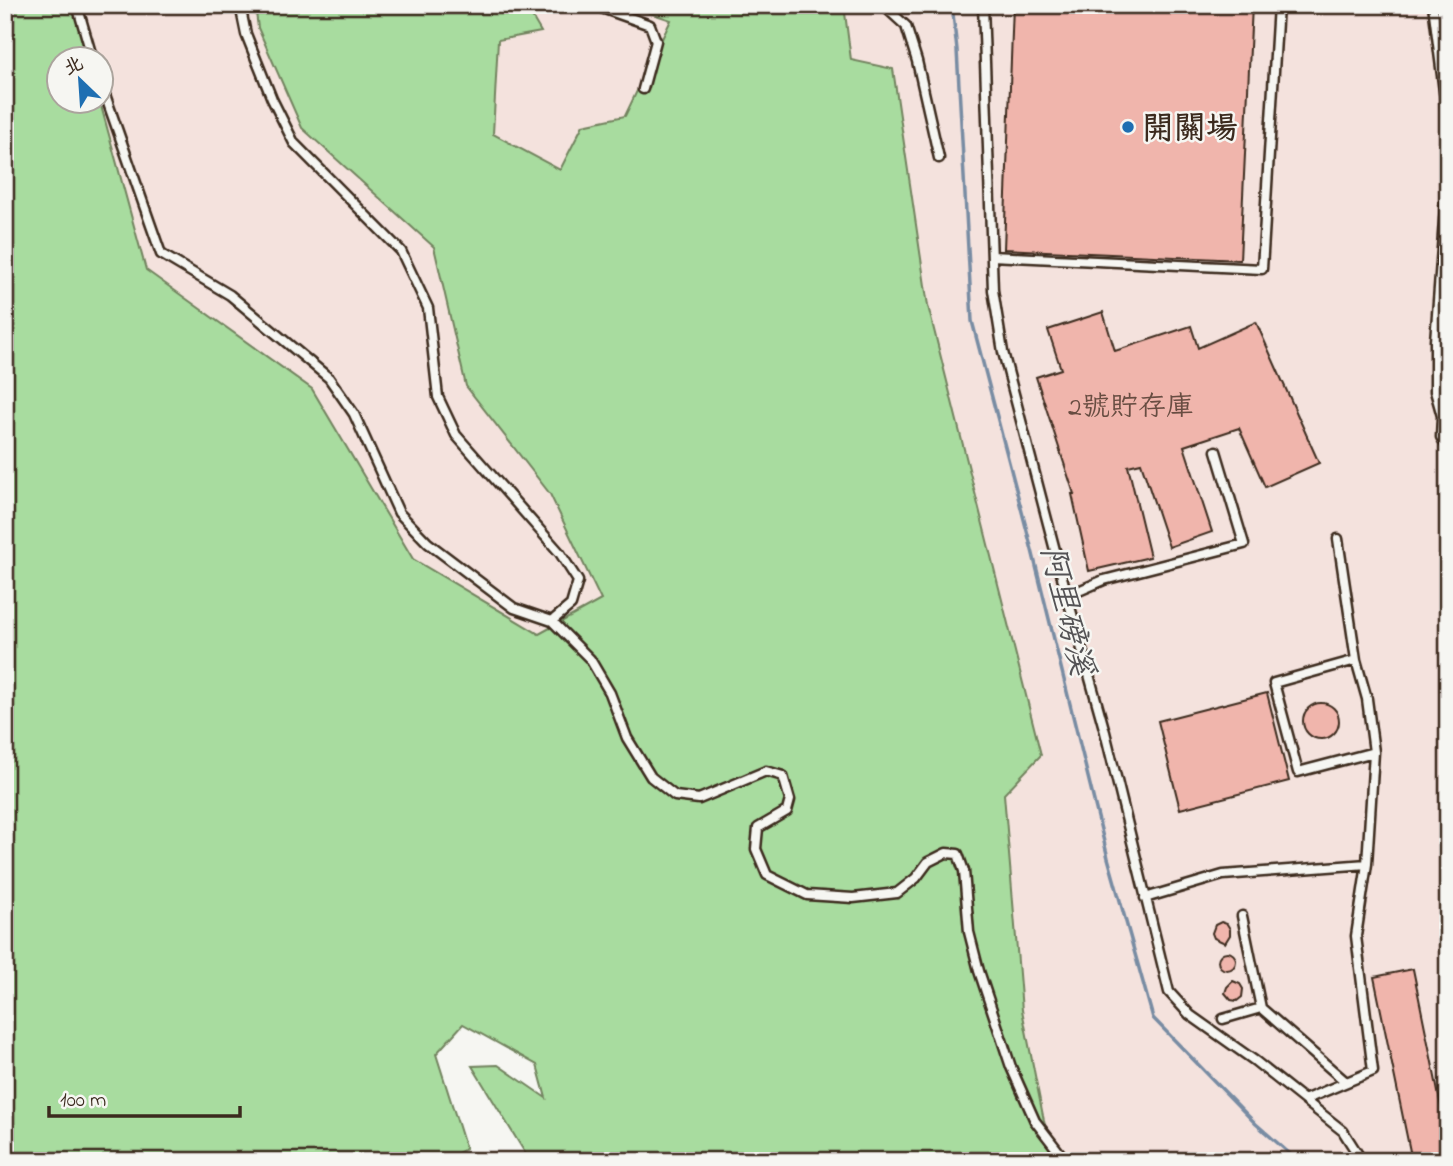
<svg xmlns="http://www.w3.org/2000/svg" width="1453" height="1166" font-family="'Indie Flower','LXGW WenKai TC',sans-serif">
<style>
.built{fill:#f4e2dd;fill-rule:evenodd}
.green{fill:#a8dc9f;stroke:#72835e;stroke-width:2}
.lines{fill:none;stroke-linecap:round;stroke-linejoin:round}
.stream{stroke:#788ca3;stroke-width:3.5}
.building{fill:#f0b5ac;stroke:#3b2a1e;stroke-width:2}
.service-casing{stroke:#3b2a1e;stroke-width:13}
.service{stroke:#f6f6f2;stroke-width:8}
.poi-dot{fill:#1f6fb2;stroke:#f6f6f2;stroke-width:2.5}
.labels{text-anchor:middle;stroke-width:5;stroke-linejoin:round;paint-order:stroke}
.number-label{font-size:28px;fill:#684d42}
.poi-label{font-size:32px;font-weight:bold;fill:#3b2a1e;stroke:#f6f6f2;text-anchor:start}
.water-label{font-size:33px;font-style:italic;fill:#545355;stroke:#f6f6f2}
</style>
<rect width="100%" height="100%" fill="#f6f6f2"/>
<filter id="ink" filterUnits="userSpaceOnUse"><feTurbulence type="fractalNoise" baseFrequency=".0143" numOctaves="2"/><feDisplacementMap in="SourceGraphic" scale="14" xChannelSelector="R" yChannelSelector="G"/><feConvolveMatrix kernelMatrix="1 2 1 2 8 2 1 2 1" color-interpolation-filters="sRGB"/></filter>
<g filter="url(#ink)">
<path class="built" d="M5,5H1448V1161H978L289,725ZM60,60H102V102H60Z"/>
<path class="green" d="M5,5H73L88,59L60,60V102H100L146,270L312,389L413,559L539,634L601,600L550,494L466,386L434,247L302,128L258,28L255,5H525L541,32L498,40L493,134L560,170L583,125L625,116L671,20L626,5H844L851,60L893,69L928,306L1041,755L1004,794L1022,1010L1052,1161H530L472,1066L498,1065L546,1098L537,1065L463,1024L436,1054L466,1149L456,1154L451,1161H5Z"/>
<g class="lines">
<path class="stream" d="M952,5L957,50L972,321L1032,550L1108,858L1153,1018L1256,1124L1298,1161"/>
</g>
<path class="building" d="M1013,5H1252L1240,260L1004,249Z
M1103,312L1115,351L1191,326L1198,348L1256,322L1319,463L1265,487L1239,428L1184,446L1212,532L1169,547L1141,463L1128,466L1150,557L1089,571L1072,494H1074L1036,377L1061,369L1048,330Z
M1267,693L1289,781L1180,809L1158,721Z
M1303 721a18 18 0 1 1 36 0a18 18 0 1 1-36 0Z
M1221,922L1227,924L1230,929V935L1225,943L1214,938L1212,933L1215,925Z
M1218 961a9 9 0 1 1 18 0a9 9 0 1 1-18 0Z
M1413,969L1448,1141V1161H1412L1374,977Z
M1233,981L1240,984L1243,989L1242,997L1237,1001L1231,1000L1225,993L1227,987Z"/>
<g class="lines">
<defs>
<path id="service" d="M77,5L93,60
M586,5L596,6L650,25L656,41L643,89
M883,5L906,26L917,61L939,158
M983,5L993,290L1003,352L1067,596L1105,732L1169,992L1190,1015L1255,1061L1343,1131L1362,1161
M1433,5L1448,123
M102,86L161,254L230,295L329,378L354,414L399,513L428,543L514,608L552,621L571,605L578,581L560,553L456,435L438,397L428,308L401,251L294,143L272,99L246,34L240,5
M1448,167L1435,341V391L1442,416L1441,437L1448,448
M992,256L1262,269L1278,5
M1338,539L1356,660
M1067,596L1104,580L1244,544L1216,451
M552,621L590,659L610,693L627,738L651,777L675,796L699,799L766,771L783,776L790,800L787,811L758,828L756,849L767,875L807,895L853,898L897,893L916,878L928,862L946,853L958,854L964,871L969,932L979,971L1011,1067L1035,1121L1066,1161
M1145,898L1223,875L1367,864L1374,752L1367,699L1356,660L1274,683L1298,772L1374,752
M1242,916L1261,1008L1346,1082
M1223,1019L1261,1008
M1304,1100L1373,1071L1356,936L1367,864"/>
</defs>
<use href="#service" class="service-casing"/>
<use href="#service" class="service"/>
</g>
</g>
<circle class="poi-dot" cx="1128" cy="127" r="7"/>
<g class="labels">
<g class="number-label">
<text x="1131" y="415">2號貯存庫</text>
</g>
<g class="poi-label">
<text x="1142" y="138">開關場</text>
</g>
<g class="water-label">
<text transform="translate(1069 610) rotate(76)" y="12">阿里磅溪</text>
</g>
</g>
<rect width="1453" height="1166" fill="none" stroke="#f6f6f2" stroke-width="28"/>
<rect x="14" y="14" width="1425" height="1138" fill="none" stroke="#3b2a1e" stroke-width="2.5" filter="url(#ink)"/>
<g transform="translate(80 80) rotate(335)"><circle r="33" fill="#f6f6f2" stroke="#aba49d" stroke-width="2"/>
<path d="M0-5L12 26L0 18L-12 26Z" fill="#1f6fb2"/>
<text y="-10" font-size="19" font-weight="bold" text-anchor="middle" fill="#3b2a1e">北</text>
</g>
<path d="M49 1106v10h191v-10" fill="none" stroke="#3b2a1e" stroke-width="3.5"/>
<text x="60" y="1106" font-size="21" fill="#3b2a1e" stroke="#f6f6f2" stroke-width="5" paint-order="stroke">100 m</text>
</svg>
